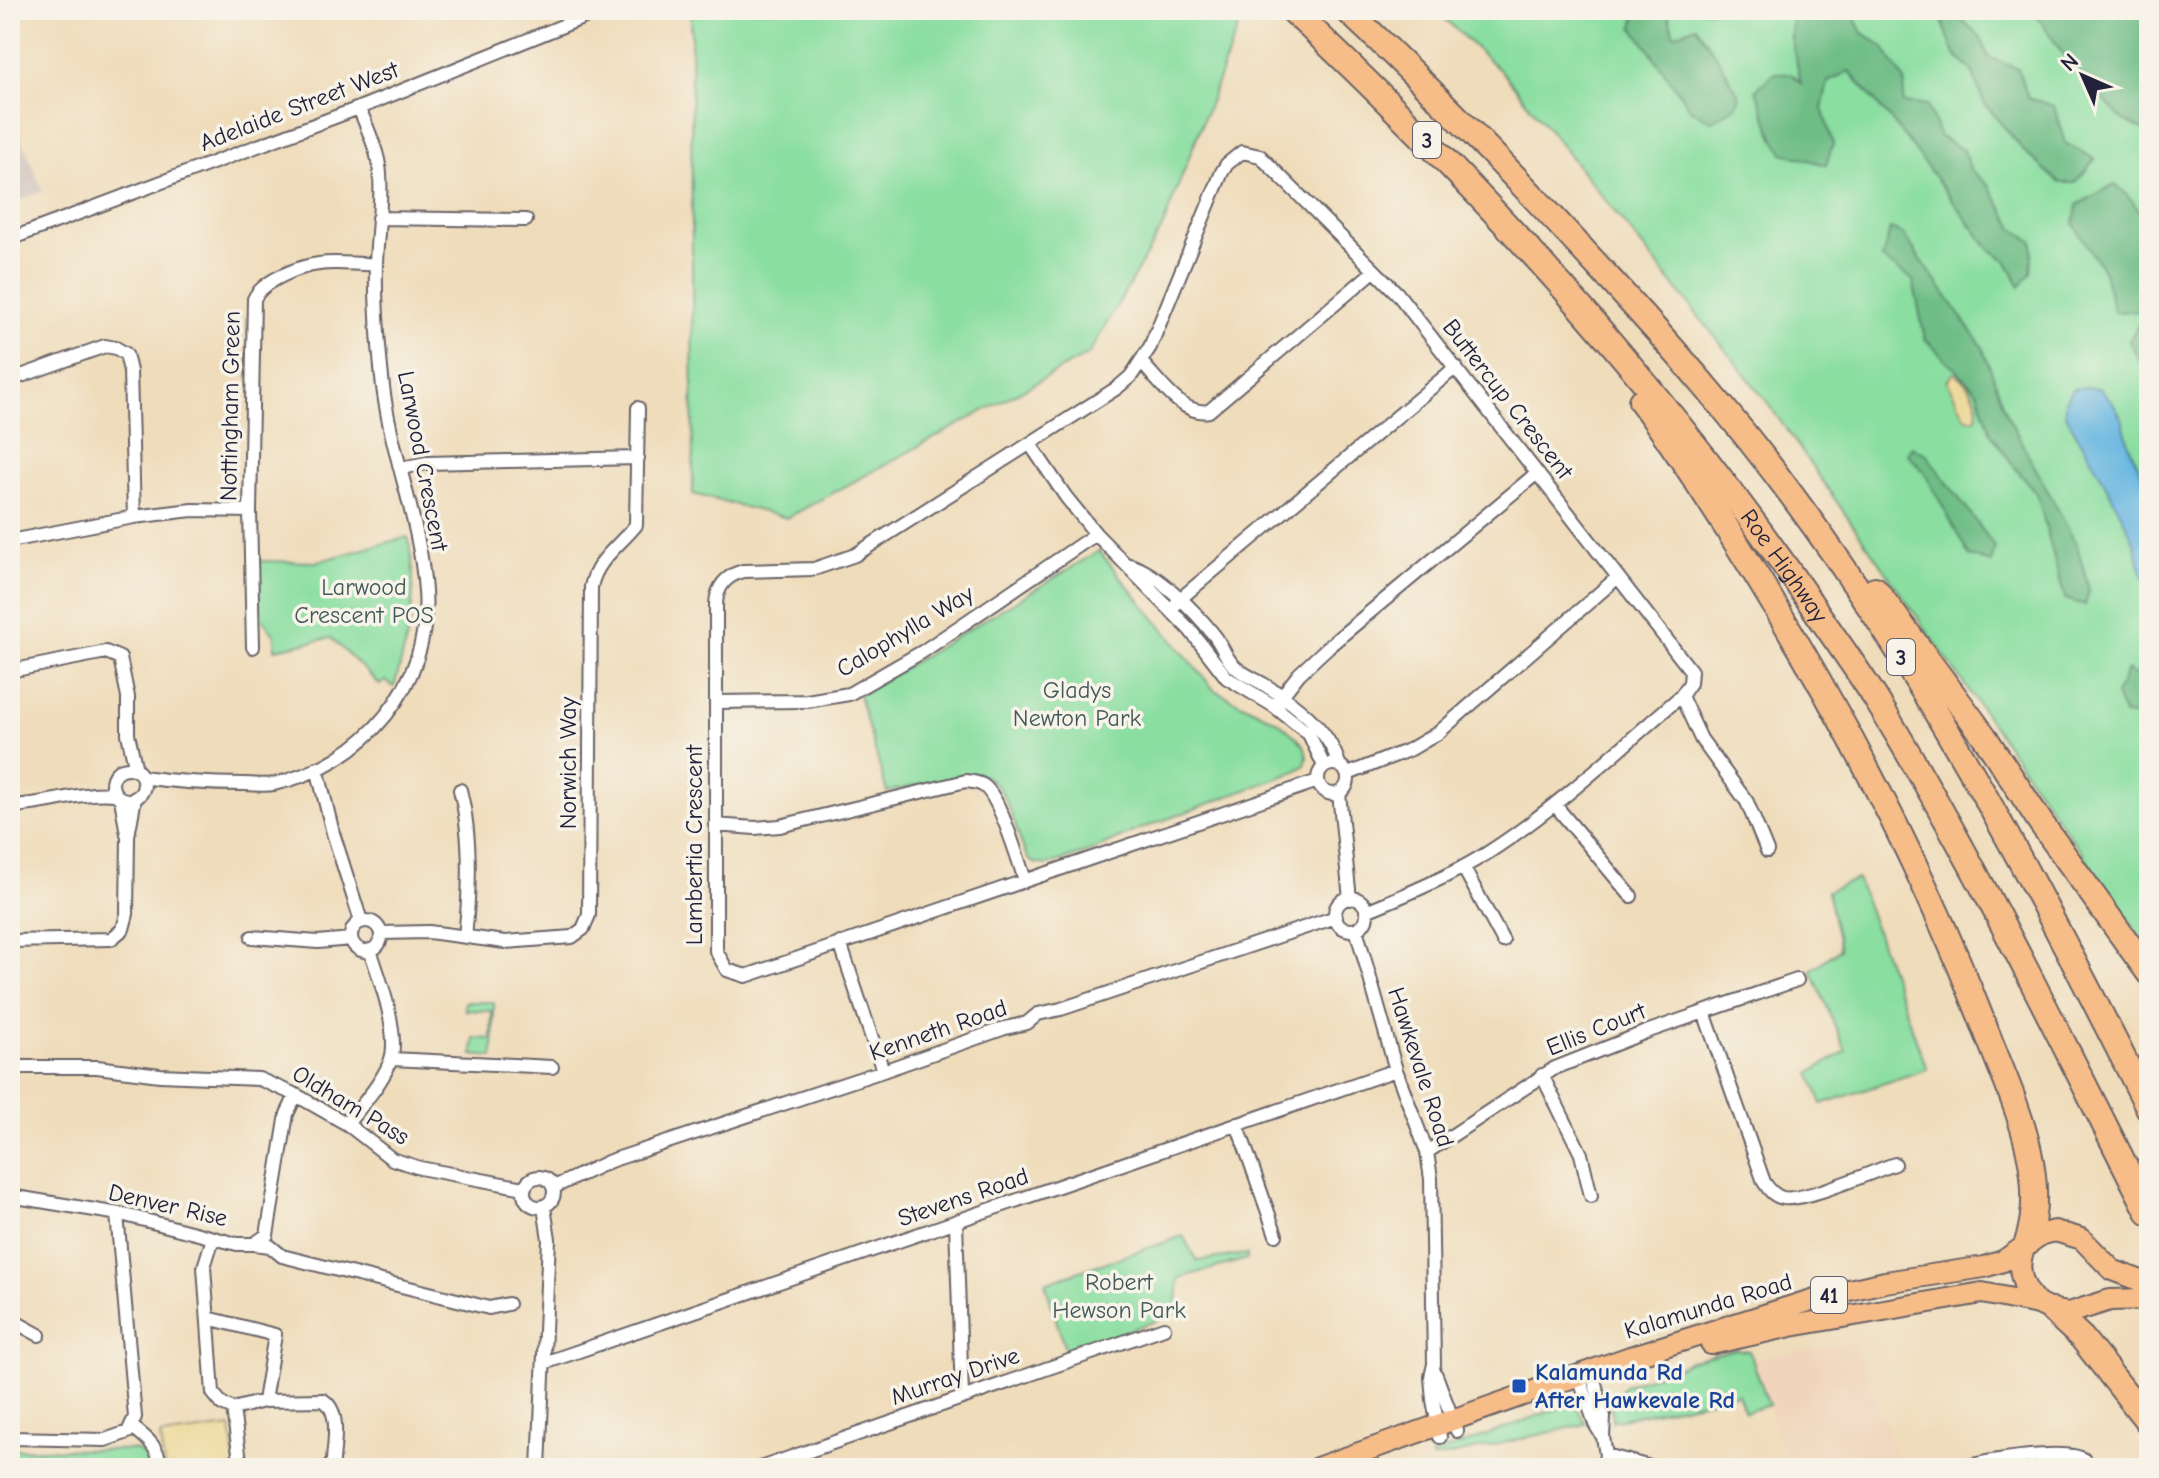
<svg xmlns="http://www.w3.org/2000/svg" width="2159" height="1478" font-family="'Comic Neue',sans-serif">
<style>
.built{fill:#f0d5bc}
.industrial{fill:#cec1b9}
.green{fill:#89dea0;stroke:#56806e;stroke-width:2}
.forest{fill:#6ebd86;stroke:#487060;stroke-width:2}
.sand{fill:#eeda9e;stroke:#887e6c;stroke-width:2}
.water{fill:#66b6e1;stroke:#446c8e;stroke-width:2}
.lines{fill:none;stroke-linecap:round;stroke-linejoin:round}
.street-casing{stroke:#6a6367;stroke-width:16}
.primary-casing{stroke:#6a6367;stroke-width:24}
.highway-casing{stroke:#6a6367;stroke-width:28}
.street{stroke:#fff;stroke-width:12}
.primary{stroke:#f7bd88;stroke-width:20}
.highway{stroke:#f7bd88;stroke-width:24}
.transit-dot{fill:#1a4fb4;stroke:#f7f3e8;stroke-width:3}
.labels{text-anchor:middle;stroke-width:7;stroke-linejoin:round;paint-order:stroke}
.shield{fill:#f7f3e8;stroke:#62616f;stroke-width:2}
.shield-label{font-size:22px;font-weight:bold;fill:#22223b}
.street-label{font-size:24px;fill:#22223b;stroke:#f7f3e8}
.park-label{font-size:24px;fill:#415a59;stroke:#f7f3e8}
.transit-label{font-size:24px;font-weight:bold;fill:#164399;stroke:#f7f3e8;text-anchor:start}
</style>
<rect width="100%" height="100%" fill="#f7f3e8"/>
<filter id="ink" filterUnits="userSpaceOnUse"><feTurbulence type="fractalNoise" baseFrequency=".0125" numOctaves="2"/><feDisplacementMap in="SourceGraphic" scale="16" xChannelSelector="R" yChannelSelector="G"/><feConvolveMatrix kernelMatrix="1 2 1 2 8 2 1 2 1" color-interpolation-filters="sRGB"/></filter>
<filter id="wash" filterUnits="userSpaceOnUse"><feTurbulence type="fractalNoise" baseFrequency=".006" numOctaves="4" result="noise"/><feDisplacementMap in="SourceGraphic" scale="32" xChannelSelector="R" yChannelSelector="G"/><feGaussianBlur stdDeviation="1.8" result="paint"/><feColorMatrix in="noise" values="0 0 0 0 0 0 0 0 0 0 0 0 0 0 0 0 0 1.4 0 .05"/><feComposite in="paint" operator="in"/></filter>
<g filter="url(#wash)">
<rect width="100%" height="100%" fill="#efdcba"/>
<path class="built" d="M1854,1342L1902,1468H1789L1752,1359Z"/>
<path class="industrial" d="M10,111L43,191L10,204Z"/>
<path class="green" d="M691,10H1218L1238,28L1163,226L1089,354L787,518L693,494Z
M1435,10H2149V949L1765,399L1505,75Z
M408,537C420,588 409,637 394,687L385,681L380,685L331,638L275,649V636L257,612L259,561L316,562Z
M1099,551L1214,690L1279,722L1298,739L1305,747L1307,758L1305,765L1294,772L1135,831L1091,851L1047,865L1034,863L1028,859C1013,831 1011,780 975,773L887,792L859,695Z
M1857,879L1927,1069L1822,1104L1810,1073L1846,1051L1811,970L1840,949L1827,891Z
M465,1002H494L493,1057L473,1055L474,1038L491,1039L492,1011L465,1010Z
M1183,1236L1197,1261L1247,1254V1259L1179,1278L1176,1314L1066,1352L1045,1283Z
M1735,1349L1749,1351L1769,1405L1745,1412L1738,1394L1612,1421L1611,1400L1625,1386L1636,1381L1670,1371L1690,1361Z
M1564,1406L1577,1408L1586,1424L1434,1459L1431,1456Z
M10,1449L137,1450L151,1462V1468H10Z"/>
<path class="forest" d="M1637,10H1667L1674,35L1696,26L1719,60L1740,97L1736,106L1712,121L1691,110L1633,27Z
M1793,10H1854L1852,13L1861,31L1883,47L1905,81L1903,103L1927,105L1940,137L1963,150L1970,169L1989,186L2014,228L2033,242L2031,273L2020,287L2006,260L1989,249L1897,127L1849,71L1828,82L1822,108L1833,144L1826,165L1783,153L1773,136L1756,90L1774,73L1792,74L1801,83L1791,38Z
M1938,10H1951L1981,37L1988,57L2018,69L2028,98L2054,106L2065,143L2095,159L2075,183H2060L2024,151L1984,103L1972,71L1955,55Z
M2033,10H2149V133L2123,120L2069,63Z
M2115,184C2159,221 2149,251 2149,304L2143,311L2114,312L2104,272L2074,224L2077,205Z
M1890,229L1903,234L1982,346L2008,417L2077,545L2089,590L2085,605L2065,599L2037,494L2012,464L1991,433L1978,392L1925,339L1913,280L1882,259Z
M2149,306V376L2129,341Z
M1912,447L1926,454L1995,547L1991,563L1969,556L1925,473L1907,453Z
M2127,670L2149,684V717L2124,715L2116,695Z"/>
<path class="sand" d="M1954,373C1969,382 1982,402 1976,419L1966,418L1947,381Z
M231,1427L236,1468H164L160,1436Z"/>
<path class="water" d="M2085,387L2099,388L2111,400L2122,419L2129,445L2149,491V584C2138,573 2139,552 2132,537C2113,495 2089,454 2065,414V401L2072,389Z"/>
</g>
<g filter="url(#ink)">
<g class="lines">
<defs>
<path id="street" d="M378,218L526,220
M10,239L359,108L602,10
M1141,362C1159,380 1181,416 1209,411L1374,271
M10,380L105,346L116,348L126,354L130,371L134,517
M1030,444L1066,497L1096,534L1190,630L1227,678L1274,706L1309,734L1324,766
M401,468L427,463L638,458
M10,541L134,517L192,510L250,511
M1130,565C1159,574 1196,612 1214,635C1222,645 1225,657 1234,666C1242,674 1255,679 1265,685C1296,704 1328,728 1339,764
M1171,610L1180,599L1456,367
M253,647L250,511L254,299C262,281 300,266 319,264C337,261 358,265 376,264
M10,671L106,652L120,658L128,697V734L136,770
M1681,696L1701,739L1747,802L1767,851
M716,702L807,701L849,694L922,652L1096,534
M1274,706L1299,674L1328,647L1537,473
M1318 779a15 15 0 1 1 30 0a15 15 0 1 1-30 0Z
M317,768L333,833L361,921
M112 784a16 16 0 1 1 32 0a16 16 0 1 1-32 0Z
M1348,774L1411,749L1438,733L1618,577
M142,777C176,782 209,784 244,784C254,784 265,786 274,784C364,764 432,685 425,591C420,518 389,450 382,378C378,339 375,301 376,263C377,235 384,184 378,160C374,142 366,125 359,108
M1318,781L746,976L727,970L716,951V604C717,586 726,576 743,571L814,569L855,555L1117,388L1131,376L1150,347L1222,172L1227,164L1242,152L1260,156L1397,293L1691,671L1690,683L1681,696C1618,750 1558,807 1489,852C1451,876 1408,894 1366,911
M460,790C472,836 470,890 465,937
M1339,793L1350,899
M121,799L127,834
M1555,805L1631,896
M10,806C46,805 79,791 115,794
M715,825L755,828L780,826L966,781C973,782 979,782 984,786C1000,797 1018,860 1025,880
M1463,867L1503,941
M1335 914a16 16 0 1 1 32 0a16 16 0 1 1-32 0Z
M351 936a15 15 0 1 1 30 0a15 15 0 1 1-30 0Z
M1356,929L1396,1070L1427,1152L1431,1179L1434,1364L1431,1377L1433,1400L1440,1437
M381,933L429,932L505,942L572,937L583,929L589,915L591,587C596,560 620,545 636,525L638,408
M252,937L318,942L351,939
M10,941L111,939L123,929L127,914L128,836L135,798
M840,943L883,1071
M1704,1012L1764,1182C1769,1190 1774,1196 1783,1198C1804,1202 1871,1172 1895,1164
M392,1059L552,1067
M10,1067H97L160,1075L259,1079L296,1095L347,1124L392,1159L420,1168L524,1188
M1542,1075L1581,1154L1591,1196
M347,1124C362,1105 381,1084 390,1062C401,1036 379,976 370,950
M1237,1124L1276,1235
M1427,1152L1555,1068L1646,1032L1797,980
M524 1192a15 15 0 1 1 30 0a15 15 0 1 1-30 0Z
M554,1187L610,1161L883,1071L1005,1028L1027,1023L1038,1014L1061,1009L1336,917
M10,1196L125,1215L237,1244H254L267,1235L287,1114L296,1095
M956,1223L962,1396
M213,1238L204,1267L213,1393L222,1404L233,1409L241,1468
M254,1244L270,1246L282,1256L489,1308L508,1304
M208,1318L275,1335L264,1401L323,1400C341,1411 334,1442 333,1461L329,1468
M10,1319L39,1335
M544,1363L1396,1070
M1592,1372L1604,1417L1603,1437L1606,1455L1603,1468
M1436,1375L1457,1431
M1579,1376L1595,1424L1603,1437
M233,1409L264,1401
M131,1426C147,1438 159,1447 161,1468
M10,1438L105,1440L128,1432L135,1417L117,1214
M1606,1455L1654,1468
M539,1468L549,1239L544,1207
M760,1468L1164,1328
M1962,1468C1985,1461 2067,1447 2085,1460L2088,1468"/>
<path id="primary" d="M2027,1243C2014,1266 2021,1287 2038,1304
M1711,1344L1791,1326L1982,1293L2038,1304L2053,1311L2069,1313L2110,1300L2149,1299
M1317,1468L1630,1357L1831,1294L1885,1282L1984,1267L2003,1261L2042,1234L2055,1231L2082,1239L2112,1270L2149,1284"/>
<g id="highway">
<path id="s1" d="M1292,10C1483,189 1659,382 1808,599C1831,634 1857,668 1879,704C1979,868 2062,1042 2149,1213"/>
<path d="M1347,10C1438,95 1523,184 1607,276C1672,347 1736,419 1793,497C1935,688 2043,898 2149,1109"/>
<path d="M1641,401C1683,458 1721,518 1758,578C1846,721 1924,871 1985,1028C2010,1094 2051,1171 2027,1243"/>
<path d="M1875,589L1984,736L2041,823L2149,973"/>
<path d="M2053,1311L2082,1338L2149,1423"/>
</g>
</defs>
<use href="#street" class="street-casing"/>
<use href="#primary" class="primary-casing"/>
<use href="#highway" class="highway-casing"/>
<use href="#street" class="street"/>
<use href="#primary" class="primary"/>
<use href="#highway" class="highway"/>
</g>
</g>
<rect class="transit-dot" x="1511" y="1378" width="16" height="16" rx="4"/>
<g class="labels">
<g class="shield">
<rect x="1413" y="122" width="28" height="36" rx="6"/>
<rect x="1887" y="639" width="28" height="36" rx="6"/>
<rect x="1811" y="1277" width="36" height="36" rx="6"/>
</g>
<g class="shield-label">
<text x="1427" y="148">3</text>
<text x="1901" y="665">3</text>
<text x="1829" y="1303">41</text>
</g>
<g class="street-label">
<text transform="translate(299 106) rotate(-21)" y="8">Adelaide Street West</text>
<text transform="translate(1508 399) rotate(52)" y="8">Buttercup Crescent</text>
<text transform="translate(230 406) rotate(-89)" y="8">Nottingham Green</text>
<text transform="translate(423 461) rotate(79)" y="8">Larwood Crescent</text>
<text dy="8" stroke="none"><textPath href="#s1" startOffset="744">Roe Highway</textPath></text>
<text transform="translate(905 631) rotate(-31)" y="8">Calophylla Way</text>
<text transform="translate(568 763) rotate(-90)" y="8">Norwich Way</text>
<text transform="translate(694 845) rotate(-90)" y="8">Lambertia Crescent</text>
<text transform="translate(1596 1029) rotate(-22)" y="8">Ellis Court</text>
<text transform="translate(938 1030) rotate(-19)" y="8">Kenneth Road</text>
<text transform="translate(1421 1067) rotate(72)" y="8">Hawkevale Road</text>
<text transform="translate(351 1105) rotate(31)" y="8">Oldham Pass</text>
<text transform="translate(963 1197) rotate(-19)" y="8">Stevens Road</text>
<text transform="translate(168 1205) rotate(13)" y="8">Denver Rise</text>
<text transform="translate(1708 1306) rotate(-17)" y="8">Kalamunda Road</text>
<text transform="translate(955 1376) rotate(-19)" y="8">Murray Drive</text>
</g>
<g class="park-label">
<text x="364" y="595">Larwood<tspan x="364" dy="28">Crescent POS</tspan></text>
<text x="1077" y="698">Gladys<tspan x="1077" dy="28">Newton Park</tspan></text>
<text x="1119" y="1290">Robert<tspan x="1119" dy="28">Hewson Park</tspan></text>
</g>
<g class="transit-label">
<text x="1535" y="1380">Kalamunda Rd<tspan x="1535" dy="28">After Hawkevale Rd</tspan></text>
</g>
</g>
<rect width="2159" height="1478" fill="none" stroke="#f7f3e8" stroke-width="40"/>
<g transform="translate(2083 76) rotate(315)" stroke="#f7f3e8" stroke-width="6" paint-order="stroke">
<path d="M0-6L14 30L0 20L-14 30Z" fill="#22223b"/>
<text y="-12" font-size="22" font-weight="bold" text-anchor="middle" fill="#22223b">N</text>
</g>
</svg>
